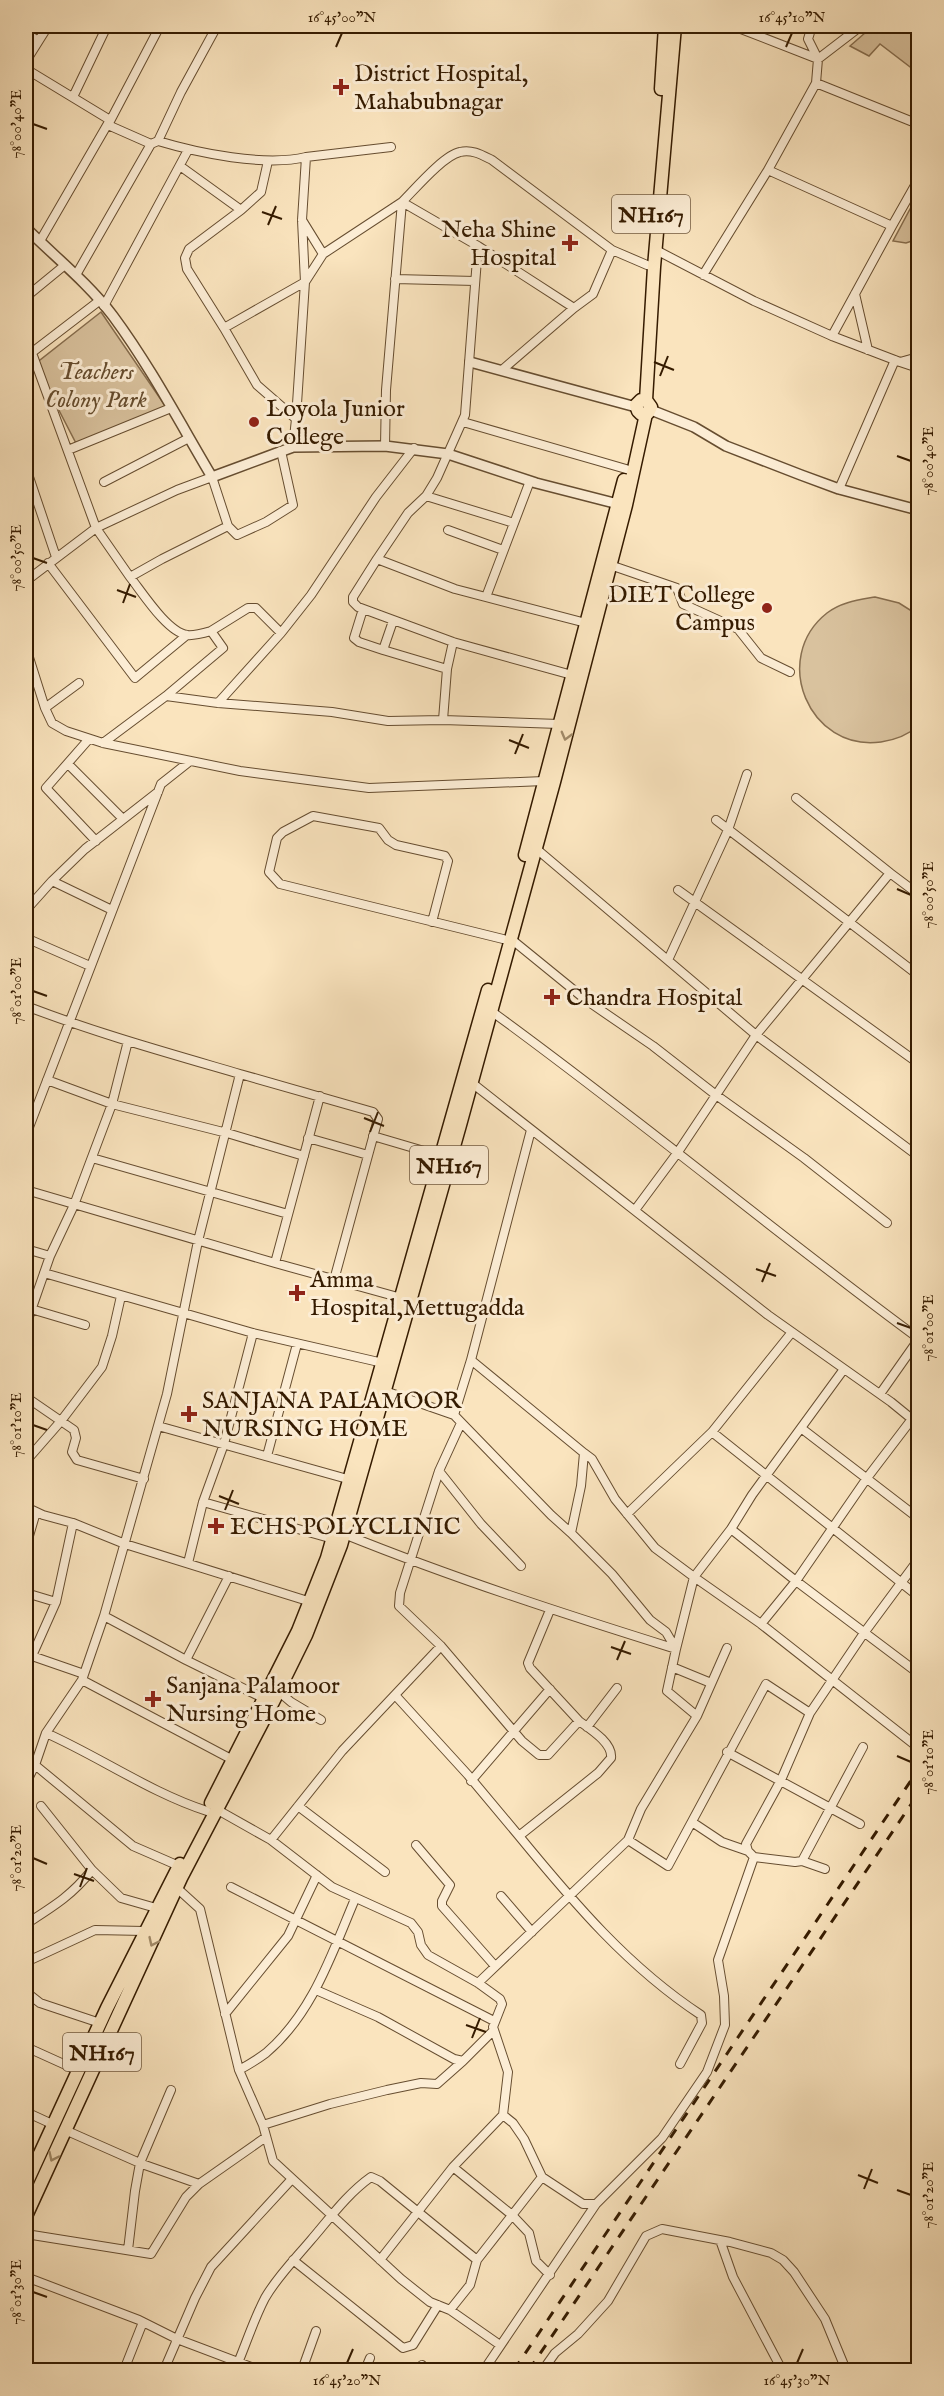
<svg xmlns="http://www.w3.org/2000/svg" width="944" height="2396" font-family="'IM FELL English',serif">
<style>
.green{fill:#d9c29e;stroke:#876e4f;stroke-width:1.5}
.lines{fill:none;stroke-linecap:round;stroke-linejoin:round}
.minor-casing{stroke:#664d30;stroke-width:10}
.tertiary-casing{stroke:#664d30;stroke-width:12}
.trunk-casing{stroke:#351b00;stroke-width:15}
.minor{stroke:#fcedd5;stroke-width:8}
.tertiary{stroke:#fcedd5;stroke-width:9}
.trunk{stroke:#fae4be;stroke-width:12}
.rail{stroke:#351b00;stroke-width:3;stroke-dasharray:10 10;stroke-linecap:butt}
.oneway{stroke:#a18a68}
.ticks{fill:none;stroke:#351b00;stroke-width:2}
.poi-dot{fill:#8f2418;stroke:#fcedd5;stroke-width:2}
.labels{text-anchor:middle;stroke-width:6;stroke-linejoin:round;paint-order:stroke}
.shield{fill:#fcedd5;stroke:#715a40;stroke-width:1.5}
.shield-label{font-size:22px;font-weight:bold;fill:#351b00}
.poi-label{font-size:24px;fill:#351b00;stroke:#fcedd5;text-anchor:start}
.park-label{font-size:24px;font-style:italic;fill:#664d2f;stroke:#fcedd5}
.neatline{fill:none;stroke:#351b00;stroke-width:2}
.ticks-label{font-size:15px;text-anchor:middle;fill:#351b00}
</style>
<rect width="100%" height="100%" fill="#fae4be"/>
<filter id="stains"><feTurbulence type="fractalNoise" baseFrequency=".00333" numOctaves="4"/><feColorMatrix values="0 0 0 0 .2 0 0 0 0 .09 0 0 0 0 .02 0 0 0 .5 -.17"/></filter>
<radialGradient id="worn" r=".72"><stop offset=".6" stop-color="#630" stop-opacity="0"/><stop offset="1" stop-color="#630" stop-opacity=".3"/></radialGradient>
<path class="green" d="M873,26H918V73L880,44L869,56L850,46Z
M918,194V239L906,243L893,241Z
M101,312L166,407L79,449L35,364Z
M875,597L899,603L918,615V726C908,735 894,740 881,742C809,752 770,658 827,613C841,602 858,600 875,597Z"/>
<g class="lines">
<defs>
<path id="minor" d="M217,26L181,92L158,141C198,153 265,167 306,157L302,220L305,282L323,254L302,220
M730,26L741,29L757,26
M812,26L808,39L818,59L861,26
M741,29L818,59L816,83L918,124
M26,33L37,40
M26,61L48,26
M26,69L110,120L40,241
M816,83L768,170L892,226L918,180
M73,97L107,26
M158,141L151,144L108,125L160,26
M306,157L391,147
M180,166L241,210L261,192L268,161
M241,210L189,249L185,258L187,269L224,328L305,282L296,419
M892,226L832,336L900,362L918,357
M478,246L574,308L593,294L612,250L647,265
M656,250L754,301L832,336
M323,254L402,202L386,390L385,446
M76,275L151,144
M703,275L768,170
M395,279L475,281
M855,294L868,350
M26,297L65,265
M104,306L188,150
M224,328L257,385L296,419L293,447
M32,353L96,528L130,577L162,559L228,526L237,535L266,522L293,505L281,451
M26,357L99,301
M900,362L918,368
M502,370L574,308
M463,422L626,469
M68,450L171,408
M26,468L56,557
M104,482L189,438
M839,489L895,360
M426,496L514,523
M448,530L503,550
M377,559L353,597V602L358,607L453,642L572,675
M48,563L135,678L187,635
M610,565L677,588L683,604L738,629L761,658L790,672
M130,577C142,592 167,632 187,635C193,636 204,633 211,631
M26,581L96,528L177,490L212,477L228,526
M486,597L530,481
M363,609L354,638L359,642L383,650
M393,621L383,650L447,669L453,642
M586,623L455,589L377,559L408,513L426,496L437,478L465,415L478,246L402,202C415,189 444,155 460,152C472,149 482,155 492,160L612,250
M281,633L256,608H248L211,631L223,648L166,696L218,703L332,712L388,721L443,720L559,724
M26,648L45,708L52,723L66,731L103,743L240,771L369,788L544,781
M218,703L281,633L311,595L376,497L414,448
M45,708L79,683
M443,720L447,669
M89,739L46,788L96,841
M103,743L166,696
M68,764L123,819
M796,798L890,873
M716,820L918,975
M533,846L756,1035L678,1152L635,1210
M678,890L918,1063
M918,894L890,873L756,1035L918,1156
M26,910L52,881
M112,910L52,881L85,849L158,792
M432,922L448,861L445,856L396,845L388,840L379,828L313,816L283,832L277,838L269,872L280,884L503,939
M26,938L90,966
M511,939L586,1000L653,1046L716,1095L804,1158L887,1223
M668,960L728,830L747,774
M26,1006C96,1033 168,1053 240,1074L198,1241L167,1394L104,1616L186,1660L265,1699
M491,1011C636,1116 774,1232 918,1338
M240,1074L373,1112L378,1119L334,1280
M47,1080L112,1104L227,1133L304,1156
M472,1083L768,1315L891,1402L918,1424
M26,1135L161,784L190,761
M373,1136L441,1156
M308,1138L368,1155
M92,1158L288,1214
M26,1190L275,1263L405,1299
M26,1249L50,1256
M275,1263L320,1096
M44,1273L253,1333L224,1444L203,1502
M31,1309L85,1325
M26,1325L50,1256L74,1205L112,1104L128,1041
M253,1333L383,1363
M471,1360L531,1130
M844,1369L752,1495L731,1529L796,1581L867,1478L918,1411
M385,1391L454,1415
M880,1394L918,1340
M26,1397L74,1430L76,1438L72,1452L77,1460L144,1479
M461,1423L439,1471L481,1524L521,1566
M158,1426L351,1480
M801,1428L918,1518
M712,1432L918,1596
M584,1453L592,1459L615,1499L655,1548L694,1577L676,1649L666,1632L650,1620L612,1574L571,1533L581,1486Z
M267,1456L297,1344
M26,1461L61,1421L102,1367L112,1336L121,1296
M439,1471L400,1593L399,1606L441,1646
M26,1507L43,1515L73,1523
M627,1514L712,1432L792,1332
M731,1529L694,1577L761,1624
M571,1533L551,1515L454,1415L471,1360L584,1453
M344,1534C453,1578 564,1614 676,1649L667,1691L697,1716
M26,1546L36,1512
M188,1563L203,1502L333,1539
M26,1593L56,1602L73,1523L125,1544L311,1602
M56,1602L32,1656L84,1674
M550,1610L528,1663L530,1668L579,1721
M26,1643L34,1651
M727,1648L697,1716L641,1809L628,1840L668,1866L766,1684L810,1713L864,1633L918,1560
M186,1660L229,1576
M672,1667L711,1683
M82,1680L233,1760
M278,1691L291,1702L321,1720
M587,1727L617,1688
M46,1733L82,1680L104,1616
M915,1745L761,1624L796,1581L918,1673
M727,1752L860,1824
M471,1781L550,1689
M26,1783L35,1765
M41,1806L92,1870L121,1898L156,1908
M298,1806L385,1872
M216,1809L271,1840L342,1751L441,1646L522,1741L539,1755H548L579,1721C590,1729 613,1743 611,1758L598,1773L519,1836L468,1775L395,1695
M692,1822L722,1842L748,1851
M519,1836C574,1903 628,1967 701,2015L702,2023L680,2064
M271,1840L332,1887L411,1923L418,1932L421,1945L428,1955L478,1983L500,1999L502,2004L493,2027L508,2072L503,2115L513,2123L524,2139L542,2177L583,2204H596L662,2138L707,2072L725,2025L724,1996L718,1960L753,1860L754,1857L748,1851L746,1844L781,1780L810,1713
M416,1845L450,1885L442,1901V1906L495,1966
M754,1857L795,1862L802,1861L825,1869
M802,1861L863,1747
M179,1866L133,1846L35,1765L46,1733C100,1757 151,1793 207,1811
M231,1887L494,2021
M178,1889L200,1909L239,2070L263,2125L273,2161L401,2279L430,2302L450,2310L470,2285L477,2260L380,2181L371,2177C347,2194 330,2218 311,2240C295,2259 277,2277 265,2298C253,2321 245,2347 235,2370
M501,1896L532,1932
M26,1924C54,1906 71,1896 92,1870
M26,1962L95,1930L144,1931
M478,1983L628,1840
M316,1990L378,2017L454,2059L463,2061L494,2030
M26,1992L40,2003L100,2023
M225,2014L288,1936L317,1875
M26,2047L79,2071
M239,2070C248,2065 258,2059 266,2053C313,2013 332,1953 355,1899
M26,2112L52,2124
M263,2125L330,2104L387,2090L421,2083L437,2084L463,2061
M65,2130L142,2164L199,2184L266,2137
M26,2165L38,2154
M453,2167L512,2215L529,2233L536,2261L550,2275
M26,2234L151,2254L186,2197L199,2184
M720,2240L733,2277L782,2370
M128,2250L135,2191L140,2163L171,2090
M293,2260L403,2348L413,2345L438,2305
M380,2260L453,2167L503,2115
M477,2260L542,2177
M26,2277L139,2320L177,2339L259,2370
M450,2310L500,2345
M124,2370L143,2322
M164,2370L195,2298L211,2267L291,2180
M302,2370L316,2331
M365,2370L370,2358
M420,2370L422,2365
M484,2370L596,2204
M543,2370L555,2353L578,2334L608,2301L646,2236L662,2229L730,2242L771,2253L783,2260L794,2272L825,2319L846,2370"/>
<path id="tertiary" d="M26,228C55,257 88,283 113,316C150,366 180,423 212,477L293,447L385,446L448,454L536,483L618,504
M470,362L636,407
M651,410L694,427L726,446L801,475L839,489L918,510"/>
<path id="trunk" d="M661,89L665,26
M646,400H641L636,405L638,411L641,414L648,413L651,407L646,400L654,267L675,26
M525,855L624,480
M211,1803L298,1631L327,1558L488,990
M26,2184L107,2008L180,1864
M26,2216L181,1878L273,1702L306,1635L341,1545L460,1125L554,782L626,505L646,414"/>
</defs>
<use href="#minor" class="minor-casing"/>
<use href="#tertiary" class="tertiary-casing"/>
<use href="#trunk" class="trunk-casing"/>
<use href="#minor" class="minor"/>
<use href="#tertiary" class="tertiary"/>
<use href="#trunk" class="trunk"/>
<path class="rail" d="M514,2370L918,1770
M529,2370L918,1794"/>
</g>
<defs><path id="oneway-chevron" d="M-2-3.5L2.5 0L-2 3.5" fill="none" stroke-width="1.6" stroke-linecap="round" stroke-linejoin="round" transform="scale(1.5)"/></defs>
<g class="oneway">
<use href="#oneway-chevron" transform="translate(566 736) rotate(105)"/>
<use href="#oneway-chevron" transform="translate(153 1942) rotate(115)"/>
<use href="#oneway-chevron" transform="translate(53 2157) rotate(115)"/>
</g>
<path class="ticks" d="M336,47L342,33M786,47L792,33M33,124L47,129M262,212L282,219M268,225L276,206M654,362L674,370M660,376L668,356M897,456L911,461M33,558L47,563M117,590L136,597M123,603L130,584M509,740L529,748M515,754L523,734M897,889L911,895M33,991L47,996M364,1118L384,1126M370,1132L378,1112M756,1269L776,1276M762,1282L770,1263M897,1323L911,1328M33,1425L47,1430M219,1496L239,1504M225,1510L233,1490M611,1647L631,1654M617,1660L625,1641M897,1756L911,1762M33,1858L47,1864M74,1874L94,1881M80,1887L87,1868M466,2025L486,2032M472,2038L480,2018M858,2175L878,2183M864,2189L872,2169M897,2190L911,2195M33,2292L47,2297M347,2363L353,2349M797,2363L803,2349"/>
<g class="poi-dot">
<path d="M338 78h6v6h6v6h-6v6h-6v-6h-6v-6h6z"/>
<path d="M567 234h6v6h6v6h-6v6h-6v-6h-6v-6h6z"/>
<circle cx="254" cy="422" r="6"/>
<circle cx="767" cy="608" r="6"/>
<path d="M549 988h6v6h6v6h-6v6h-6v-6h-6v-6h6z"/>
<path d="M294 1284h6v6h6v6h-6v6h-6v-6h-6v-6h6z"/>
<path d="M186 1405h6v6h6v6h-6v6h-6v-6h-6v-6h6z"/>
<path d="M213 1517h6v6h6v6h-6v6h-6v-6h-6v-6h6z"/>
<path d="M150 1690h6v6h6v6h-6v6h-6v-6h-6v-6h6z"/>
</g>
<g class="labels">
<g class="shield">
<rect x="612" y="195" width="78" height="38" rx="4.5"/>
<rect x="410" y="1146" width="78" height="38" rx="4.5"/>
<rect x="63" y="2033" width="78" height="38" rx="4.5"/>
</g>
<g class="shield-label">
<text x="651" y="222">NH167</text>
<text x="449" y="1173">NH167</text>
<text x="102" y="2060">NH167</text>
</g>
<g class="poi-label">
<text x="354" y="81">District Hospital,<tspan x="354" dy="28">Mahabubnagar</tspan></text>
<text x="556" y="237" text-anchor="end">Neha Shine<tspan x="556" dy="28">Hospital</tspan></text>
<text x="266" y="416">Loyola Junior<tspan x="266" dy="28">College</tspan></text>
<text x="755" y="602" text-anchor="end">DIET College<tspan x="755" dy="28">Campus</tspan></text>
<text x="566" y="1005">Chandra Hospital</text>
<text x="310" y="1287">Amma<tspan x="310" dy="28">Hospital,Mettugadda</tspan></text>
<text x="202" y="1408">SANJANA PALAMOOR<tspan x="202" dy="28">NURSING HOME</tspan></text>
<text x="230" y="1534">ECHS POLYCLINIC</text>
<text x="166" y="1693">Sanjana Palamoor<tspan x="166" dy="28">Nursing Home</tspan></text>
</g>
<g class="park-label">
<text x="96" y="379">Teachers<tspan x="96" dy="28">Colony Park</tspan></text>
</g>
</g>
<rect width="944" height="2396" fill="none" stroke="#fae4be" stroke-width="66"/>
<rect x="33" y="33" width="878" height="2330" class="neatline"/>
<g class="ticks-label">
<text x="342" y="22">16°45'00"N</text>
<text x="792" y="22">16°45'10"N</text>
<text transform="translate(16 124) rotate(-90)" y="5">78°00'40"E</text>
<text transform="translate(928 461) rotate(-90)" y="5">78°00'40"E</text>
<text transform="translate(16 558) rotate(-90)" y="5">78°00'50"E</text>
<text transform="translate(928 895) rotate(-90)" y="5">78°00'50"E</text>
<text transform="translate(16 991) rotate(-90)" y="5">78°01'00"E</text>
<text transform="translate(928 1328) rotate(-90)" y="5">78°01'00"E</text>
<text transform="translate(16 1425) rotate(-90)" y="5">78°01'10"E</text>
<text transform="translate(928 1762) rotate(-90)" y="5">78°01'10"E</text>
<text transform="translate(16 1858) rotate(-90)" y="5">78°01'20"E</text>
<text transform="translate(928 2195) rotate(-90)" y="5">78°01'20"E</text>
<text transform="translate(16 2292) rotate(-90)" y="5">78°01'30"E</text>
<text x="347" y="2385">16°45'20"N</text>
<text x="797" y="2385">16°45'30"N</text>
</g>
<rect width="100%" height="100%" filter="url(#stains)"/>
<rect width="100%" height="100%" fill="url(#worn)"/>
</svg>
